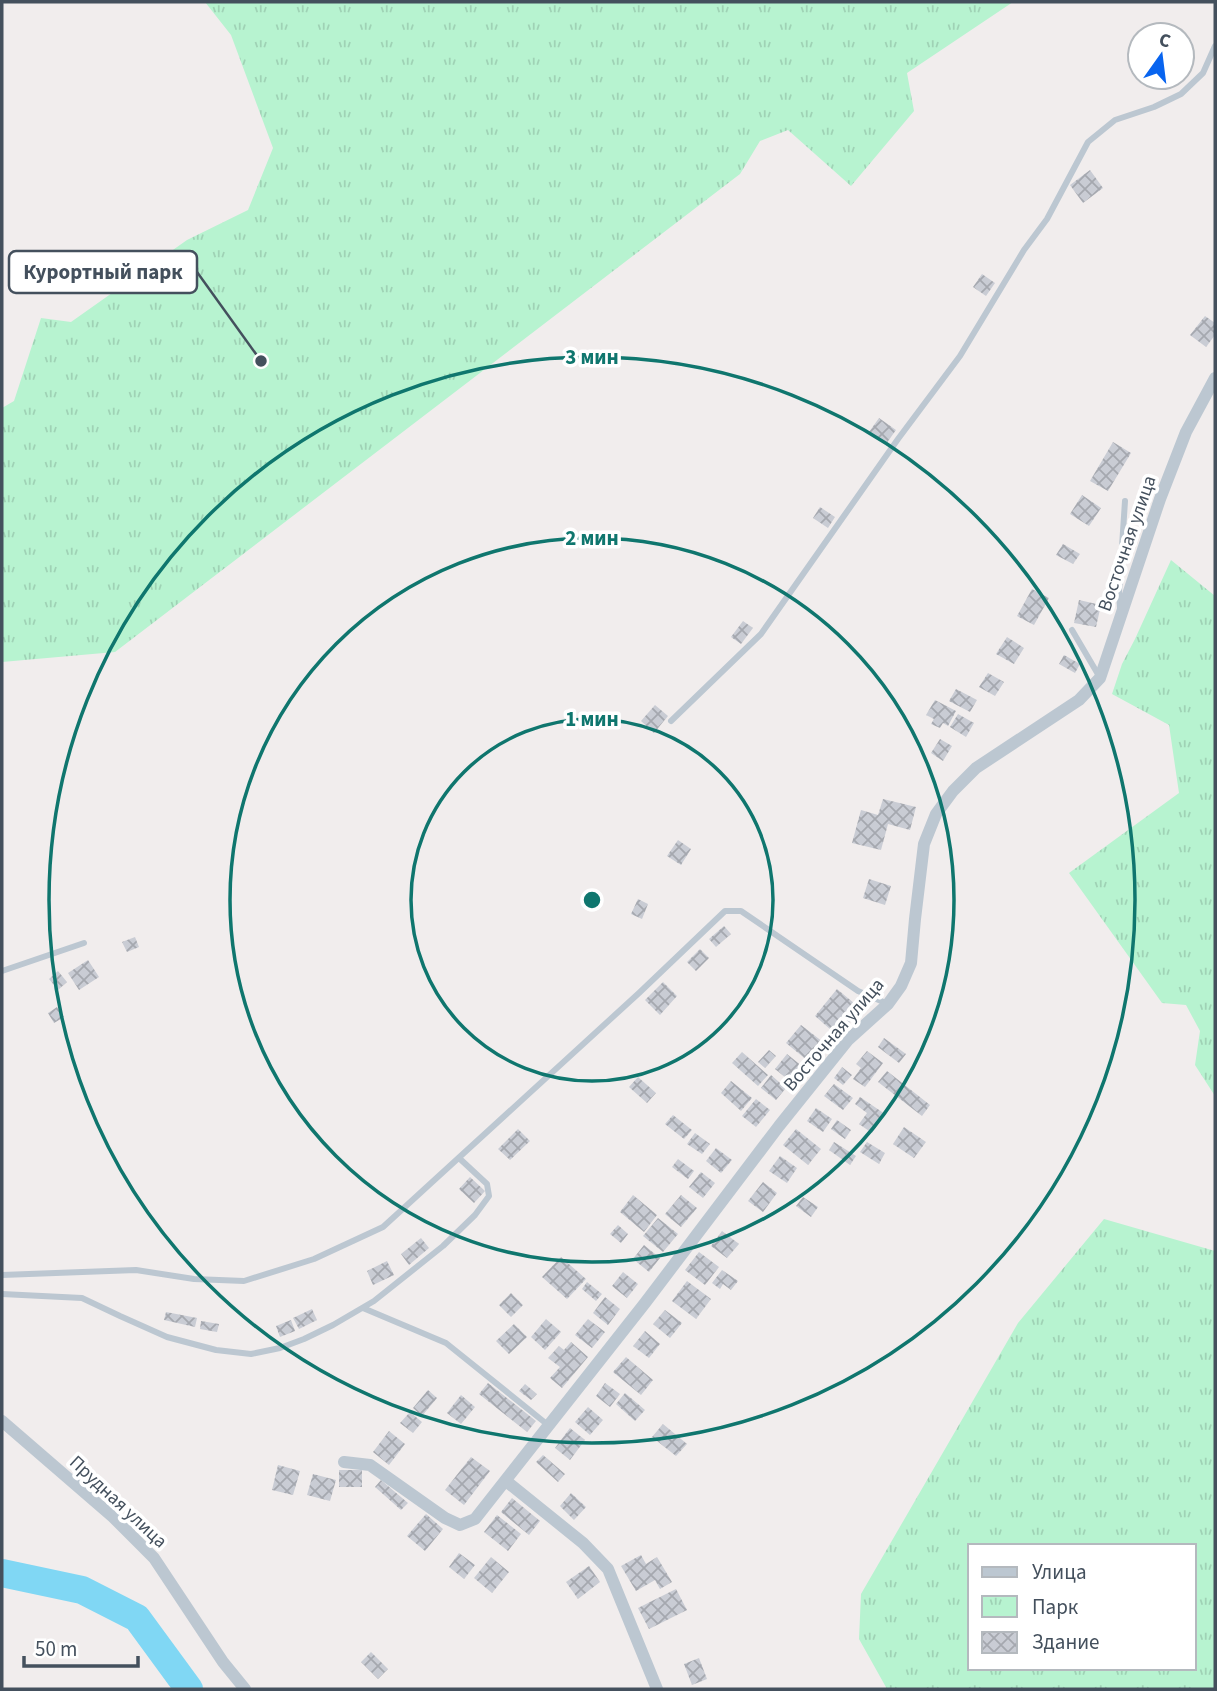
<svg xmlns="http://www.w3.org/2000/svg" width="1217" height="1691" font-family="'Source Sans 3',sans-serif">
<style>
.park{fill:url(#park-tufts);fill-rule:evenodd}
.lines{fill:none;stroke-linecap:round;stroke-linejoin:round}
.river{stroke:#80d7f4;stroke-width:28}
.building{fill:url(#building-cross-hatch)}
.service{stroke:#bcc7d1;stroke-width:6}
.minor{stroke:#bcc7d1;stroke-width:12}
.ring{fill:none;stroke:#0f766e;stroke-width:3.5}
.labels{text-anchor:middle;stroke-width:7;stroke-linejoin:round;paint-order:stroke}
.street-label{font-size:19px;fill:#44505d;stroke:#fff}
.centre{fill:#0f766e;stroke:#fff;stroke-width:3.5}
.ring-label{font-size:21px;text-anchor:middle;font-weight:bold;fill:#0f766e;stroke:#fff;stroke-width:7;stroke-linejoin:round;paint-order:stroke}
.leader{fill:none;stroke:#44505d;stroke-width:2.5}
.callout-dot{fill:#44505d;stroke:#fff;stroke-width:2.5}
.callout{fill:#fff;stroke:#44505d;stroke-width:2.5}
.callout-label{font-size:21px;text-anchor:middle;font-weight:bold;fill:#44505d}
</style>
<defs>
<pattern id="park-tufts" width="24" height="20" patternUnits="userSpaceOnUse" patternTransform="scale(1.75)"><rect width="24" height="20" fill="#b7f3d0"/><path d="M3 7l-1-3M5 7V3M7 7l1-3M15 17l-1-3M17 17v-4M19 17l1-3" fill="none" stroke="#9fd2b5"/></pattern>
<pattern id="building-cross-hatch" width="8" height="8" patternUnits="userSpaceOnUse" patternTransform="scale(1.75)"><rect width="8" height="8" fill="#c9ccd4"/><path d="M0 0l8 8M0 8l8-8" fill="none" stroke="#a5a8af"/></pattern>
</defs>
<rect width="100%" height="100%" fill="#f1eded"/>
<path class="park" d="M205,2H1013L907,73L914,111L851,186L788,130L760,141L740,174L115,652L2,662V408L14,401L41,318L71,322L187,240L248,210L273,148L231,35Z
M1171,560L1215,596V1096L1195,1065L1200,1031L1186,1005L1162,1003L1069,873L1179,793L1169,725L1112,694L1122,664L1135,639Z
M1104,1219L1215,1251V1689H887L859,1639L861,1594L1018,1323ZM970,1546H1194V1668H970Z"/>
<g class="lines">
<path class="river" d="M2,1573L82,1590L137,1618L189,1689"/>
</g>
<path class="building" d="M1090,170L1103,188L1083,203L1070,185Z
M982,274L995,283L986,296L973,287Z
M1205,316L1215,323V335L1206,347L1190,335Z
M879,418L896,430L886,444L869,432Z
M1113,442L1131,453L1108,491L1090,481Z
M1082,495L1101,508L1089,526L1070,514Z
M820,507L835,517L828,528L813,518Z
M1063,544L1080,554L1073,564L1056,555Z
M1032,589L1049,598L1034,625L1017,616Z
M1079,600L1101,605L1096,627L1074,623Z
M743,621L753,628L741,644L731,637Z
M1007,637L1024,648L1014,664L996,654Z
M1064,655L1080,664L1075,673L1059,664Z
M988,673L1004,682L995,696L979,687Z
M956,689L977,700L970,712L949,701Z
M935,700L956,711L948,726L943,723L940,728L931,724L934,719L926,715Z
M655,705L668,716L654,733L641,721Z
M958,714L974,723L966,737L950,727Z
M940,739L952,746L943,761L931,753Z
M883,799L916,807L910,830L888,824L881,850L852,843L861,810L878,815Z
M678,840L691,849L681,865L667,856Z
M869,879L891,886L885,905L863,898Z
M638,899L648,904L642,919L631,914Z
M724,926L731,934L716,947L709,939Z
M135,937L139,947L127,952L122,942Z
M700,949L709,958L696,971L687,962Z
M88,960L99,977L79,990L68,973Z
M58,971L67,982L58,990L49,979Z
M663,982L677,996L660,1015L645,1000Z
M837,989L861,1009L838,1036L815,1016Z
M57,1007L64,1017L54,1023L48,1013Z
M801,1025L823,1042L808,1061L786,1043Z
M884,1038L906,1054L899,1063L878,1047Z
M769,1050L776,1056L765,1068L758,1062Z
M867,1051L883,1063L865,1087L853,1079L861,1068L856,1064Z
M742,1052L768,1075L758,1086L732,1063Z
M787,1054L803,1067L791,1082L775,1069Z
M842,1067L852,1075L843,1085L834,1078Z
M887,1071L930,1105L922,1116L878,1082Z
M771,1075L786,1088L776,1100L761,1088Z
M638,1077L656,1093L647,1103L629,1087Z
M731,1081L752,1098L741,1111L721,1093Z
M834,1084L853,1098L843,1110L824,1096Z
M860,1097L885,1114L872,1133L859,1124L867,1113L855,1104Z
M756,1099L770,1110L756,1127L742,1116Z
M816,1108L832,1119L823,1132L807,1121Z
M673,1115L692,1130L684,1139L665,1124Z
M837,1120L851,1130L845,1139L831,1129Z
M904,1127L926,1142L914,1158L893,1144Z
M518,1129L530,1141L510,1160L498,1149Z
M796,1129L821,1149L808,1165L783,1145Z
M695,1133L710,1144L702,1154L687,1144Z
M834,1142L856,1156L850,1165L829,1150Z
M867,1142L885,1153L879,1164L860,1152Z
M716,1148L732,1160L721,1173L706,1161Z
M780,1156L797,1168L787,1183L769,1171Z
M678,1159L694,1171L688,1179L672,1167Z
M701,1172L715,1183L703,1198L689,1187Z
M470,1177L485,1191L474,1203L459,1189Z
M763,1182L777,1193L763,1212L748,1201Z
M633,1195L657,1215L644,1232L620,1212Z
M681,1195L697,1208L681,1227L665,1214Z
M803,1197L818,1207L811,1217L796,1206Z
M658,1218L678,1234L663,1252L643,1236Z
M618,1225L628,1234L621,1243L610,1234Z
M722,1231L739,1244L727,1258L711,1246Z
M421,1238L429,1248L409,1265L401,1254Z
M644,1245L660,1258L649,1272L633,1259Z
M699,1252L719,1267L705,1285L685,1270Z
M561,1257L586,1279L567,1299L542,1277Z
M387,1261L394,1275L373,1285L367,1271Z
M722,1270L738,1281L731,1290L723,1284L720,1289L712,1283Z
M623,1272L638,1284L627,1298L612,1286Z
M687,1281L711,1299L696,1319L672,1301Z
M587,1282L602,1294L596,1301L582,1289Z
M511,1293L523,1305L511,1317L499,1305Z
M605,1297L620,1309L608,1325L593,1313Z
M312,1309L317,1320L299,1329L293,1318Z
M665,1310L682,1323L670,1338L653,1324Z
M166,1312L197,1318L195,1327L164,1320Z
M546,1319L561,1332L545,1350L531,1337Z
M588,1319L605,1332L592,1348L575,1335Z
M291,1320L295,1331L280,1337L276,1326Z
M201,1321L219,1324L217,1332L200,1329Z
M514,1324L527,1337L509,1354L496,1341Z
M645,1331L660,1344L649,1358L633,1346Z
M571,1342L588,1357L562,1388L550,1378L560,1367L548,1358L559,1346L564,1350Z
M626,1357L653,1380L641,1395L613,1372Z
M488,1383L536,1421L527,1432L479,1394Z
M605,1383L620,1394L610,1407L596,1396Z
M525,1384L537,1394L531,1400L519,1391Z
M428,1390L437,1398L422,1416L413,1408Z
M625,1393L645,1410L635,1421L616,1404Z
M461,1395L475,1407L461,1424L447,1413Z
M588,1407L603,1420L590,1435L575,1422Z
M410,1412L422,1422L413,1433L400,1423Z
M663,1424L687,1444L676,1456L652,1437Z
M570,1428L585,1440L570,1460L555,1448Z
M389,1431L405,1444L389,1465L373,1452Z
M543,1455L565,1474L558,1482L536,1462Z
M471,1457L490,1471L464,1505L445,1490Z
M278,1465L300,1471L293,1495L272,1490Z
M339,1470H362V1487H339Z
M313,1474L336,1480L330,1501L307,1495Z
M381,1480L408,1503L401,1510L375,1487Z
M571,1493L586,1507L574,1520L560,1506Z
M512,1498L540,1521L529,1535L501,1512Z
M426,1514L443,1529L425,1551L407,1536Z
M497,1515L521,1534L508,1551L484,1532Z
M459,1553L475,1565L464,1579L449,1567Z
M641,1555L646,1564L657,1557L672,1582L660,1589L655,1580L636,1591L621,1566Z
M491,1557L509,1572L492,1593L474,1578Z
M589,1566L600,1582L578,1599L566,1582Z
M676,1589L687,1610L649,1629L638,1608Z
M371,1652L388,1669L378,1679L361,1662Z
M699,1658L707,1679L692,1685L684,1664Z"/>
<g class="lines">
<path class="service" d="M1120,609L1119,592L1125,501
M1072,630L1099,676
M671,721L761,634L898,439L960,356L1024,250L1047,219L1088,142L1115,120L1154,107L1181,94L1203,73L1215,46
M2,971L84,943
M2,1275L136,1270L194,1279L244,1281L314,1259L383,1227L639,993L725,911H741L858,991L888,1004
M2,1294L82,1298L120,1316L167,1337L216,1350L251,1354L280,1348L304,1339L333,1325L374,1301L443,1246L475,1215L489,1196L487,1184L459,1158
M363,1308L446,1343L548,1425"/>
<path class="minor" d="M2,1421L113,1517L154,1558L223,1662L245,1689
M344,1462L370,1465L445,1518L460,1525L475,1519L645,1303L779,1126L848,1040L888,1004L901,986L911,963L915,919L924,844L936,814L953,791L976,768L1079,700L1100,678L1160,499L1186,432L1215,378
M506,1481L583,1543L608,1569L657,1689"/>
</g>
<g class="ring">
<circle cx="592" cy="900" r="181"/>
<circle cx="592" cy="900" r="362"/>
<circle cx="592" cy="900" r="543"/>
</g>
<g class="labels">
<g class="street-label">
<text transform="translate(1126 543) rotate(-71)" y="7">Восточная улица</text>
<text transform="translate(833 1034) rotate(-49)" y="7">Восточная улица</text>
<text transform="translate(119 1501) rotate(43)" y="7">Прудная улица</text>
</g>
</g>
<circle cx="592" cy="900" r="10" class="centre"/>
<g class="ring-label">
<text x="592" y="364">3 мин</text>
<text x="592" y="545">2 мин</text>
<text x="592" y="726">1 мин</text>
</g>
<path class="leader" d="M261 361L197 272"/>
<circle class="callout-dot" cx="261" cy="361" r="7"/>
<rect class="callout" x="9" y="251" width="188" height="42" rx="7"/>
<g class="callout-label">
<text x="103" y="279">Курортный парк</text>
</g>
<rect width="1217" height="1691" fill="none" stroke="#44505d" stroke-width="7"/>
<rect x="968" y="1544" width="228" height="126" fill="#ffffff" stroke="#b4b9be" stroke-width="2"/>
<rect x="982" y="1567" width="35" height="10" fill="#bcc7d1" stroke="#b4b9be" stroke-width="2"/>
<text x="1032" y="1579" font-size="21" fill="#44505d">Улица</text>
<rect x="982" y="1596" width="35" height="21" fill="url(#park-tufts)" stroke="#b4b9be" stroke-width="2"/>
<text x="1032" y="1614" font-size="21" fill="#44505d">Парк</text>
<rect x="982" y="1632" width="35" height="21" fill="url(#building-cross-hatch)" stroke="#b4b9be" stroke-width="2"/>
<text x="1032" y="1649" font-size="21" fill="#44505d">Здание</text>
<g transform="translate(1161 56) rotate(14)"><circle r="33" fill="#ffffff" stroke="#b4b9be" stroke-width="2"/>
<path d="M0-5L12 26L0 18L-12 26Z" fill="#0864ef"/>
<text y="-10" font-size="19" font-weight="bold" text-anchor="middle" fill="#44505d">С</text>
</g>
<path d="M24 1656v10h114v-10" fill="none" stroke="#44505d" stroke-width="3.5"/>
<text x="35" y="1656" font-size="21" fill="#44505d" stroke="#ffffff" stroke-width="5" paint-order="stroke">50 m</text>
</svg>
